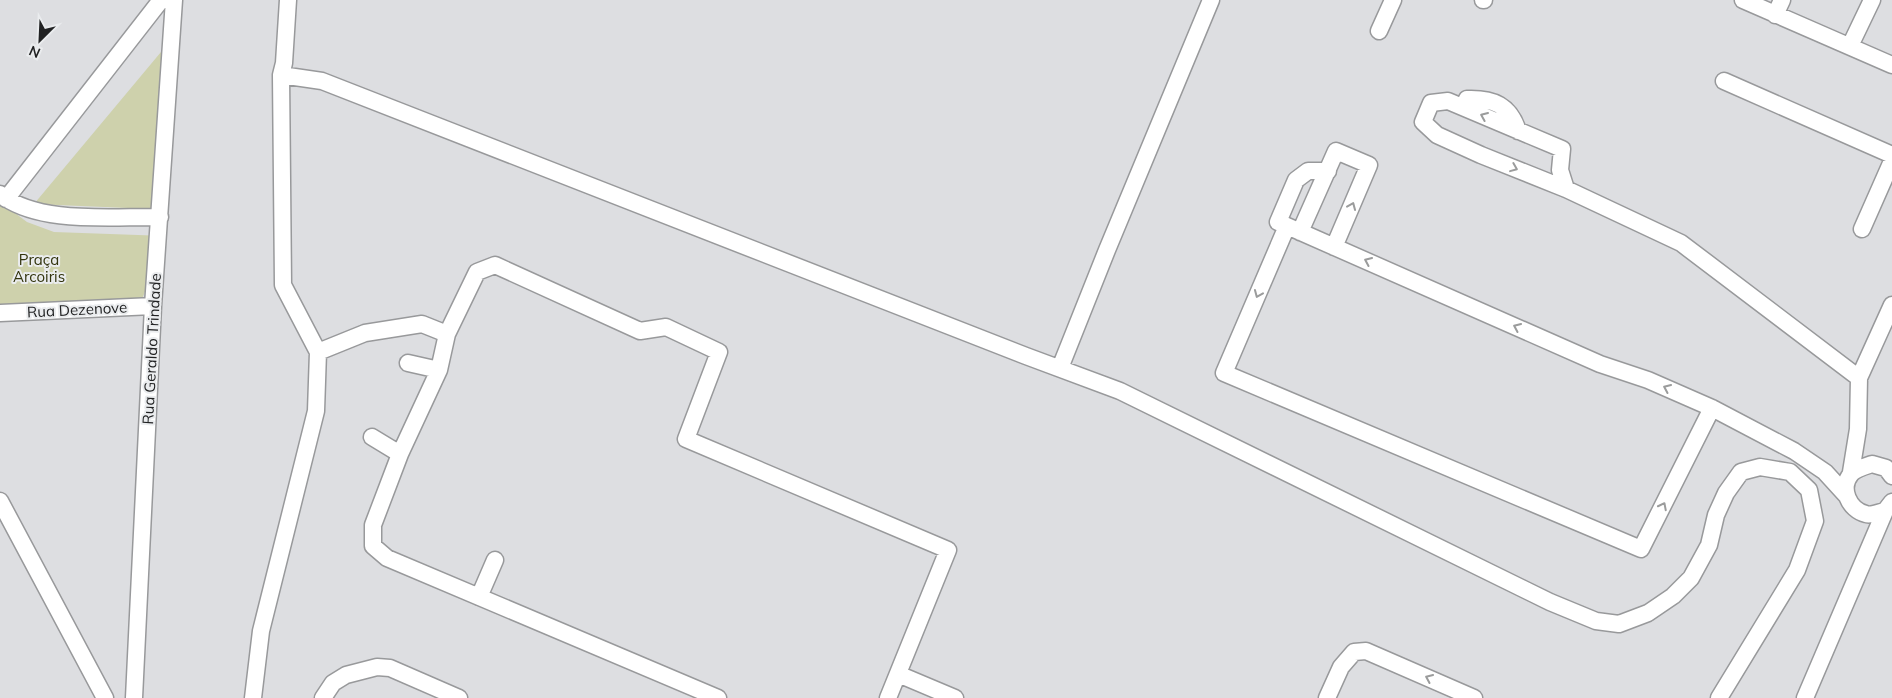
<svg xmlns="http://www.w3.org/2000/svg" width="1892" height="698" font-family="Mulish,sans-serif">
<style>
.green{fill:#ced1ac}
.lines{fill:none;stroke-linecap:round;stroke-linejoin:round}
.minor-casing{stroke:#98999b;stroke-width:19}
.minor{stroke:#fff;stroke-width:16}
.oneway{stroke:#9b9c9c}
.labels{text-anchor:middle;stroke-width:4;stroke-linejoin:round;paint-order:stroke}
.park-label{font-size:15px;fill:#32340d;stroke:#eaecee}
.street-label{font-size:15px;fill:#212223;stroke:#eaecee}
</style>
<rect width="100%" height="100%" fill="#dddee1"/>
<path class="green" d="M166,46L151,209L34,204Z
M0,202L27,222L54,232L166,236L141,302L0,309Z"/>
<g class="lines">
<defs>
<path id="minor" d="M1483,0H1484
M1743,0L1892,65
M1775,15L1782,0
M1379,31L1393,0
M1850,46L1872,0
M281,75L322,81L1026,356L1120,391L1550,602L1596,621L1619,624L1648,613L1673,596L1691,578L1709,545L1716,515L1726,493L1741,472L1760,467L1790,472L1809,490L1815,521L1797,570L1719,698
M1724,81L1892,155
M1463,107L1467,99C1493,98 1510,105 1518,131
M1566,189L1560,170L1562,149L1448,101L1431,103L1423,122L1437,135L1481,155L1566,189L1681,243L1859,378
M0,194C39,225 112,216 160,217
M6,199L161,0
M1287,226L1278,222L1296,180L1308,171H1328
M1862,229L1892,161
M1300,232L1336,151L1369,165L1334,247
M0,313L153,306
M318,352L365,333L422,324L447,334
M408,363L439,370
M1060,368L1107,250L1211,0
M1712,408L1641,549L1224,373L1287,226L1600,364L1648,380L1712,408L1794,451L1825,472L1846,495
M372,437L400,454
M1851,472L1858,429L1859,378L1892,305
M1892,476L1886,468L1872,464C1866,466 1855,469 1851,474C1839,488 1849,510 1866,514C1871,516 1879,512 1885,511L1892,502
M0,501L105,698
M479,597L495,560
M898,674L955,698
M134,698L153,306L174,0
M253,698L261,631L316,411L318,352L283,285L281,75L284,63L288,0
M323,698L333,683L346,675L377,667L390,668L459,698
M718,698L387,558L373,546V525L400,454L439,370L447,334L477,272L495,265L640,331L666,327L719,352L686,439L948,550L888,698
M1327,698L1341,667L1354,652L1366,651L1474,698
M1805,698L1885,511"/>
</defs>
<use href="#minor" class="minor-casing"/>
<use href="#minor" class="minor"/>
</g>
<defs><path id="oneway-chevron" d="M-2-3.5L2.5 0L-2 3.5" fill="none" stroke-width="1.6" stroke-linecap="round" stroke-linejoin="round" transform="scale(1.25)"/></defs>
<g class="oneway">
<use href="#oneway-chevron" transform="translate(1484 116) rotate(-157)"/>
<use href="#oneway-chevron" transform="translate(1514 168) rotate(22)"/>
<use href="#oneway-chevron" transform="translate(1352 206) rotate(-67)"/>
<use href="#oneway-chevron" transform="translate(1368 261) rotate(-156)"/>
<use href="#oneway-chevron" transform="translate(1258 294) rotate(113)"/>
<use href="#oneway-chevron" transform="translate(1517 327) rotate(-156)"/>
<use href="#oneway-chevron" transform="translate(1667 388) rotate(-156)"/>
<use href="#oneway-chevron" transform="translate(1663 506) rotate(-63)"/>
<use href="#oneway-chevron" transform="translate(1429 678) rotate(-156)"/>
</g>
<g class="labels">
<g class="park-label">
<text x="39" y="265">Praça<tspan x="39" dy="17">Arcoiris</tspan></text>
</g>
<g class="street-label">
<text transform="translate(77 310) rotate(-3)" y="5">Rua Dezenove</text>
<text transform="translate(152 349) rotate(-87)" y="5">Rua Geraldo Trindade</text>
</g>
</g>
<g transform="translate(40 40) rotate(204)" stroke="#eaecee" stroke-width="4" paint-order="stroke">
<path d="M0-4L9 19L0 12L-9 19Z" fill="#212223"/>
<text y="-8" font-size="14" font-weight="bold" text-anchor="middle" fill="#212223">N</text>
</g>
</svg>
